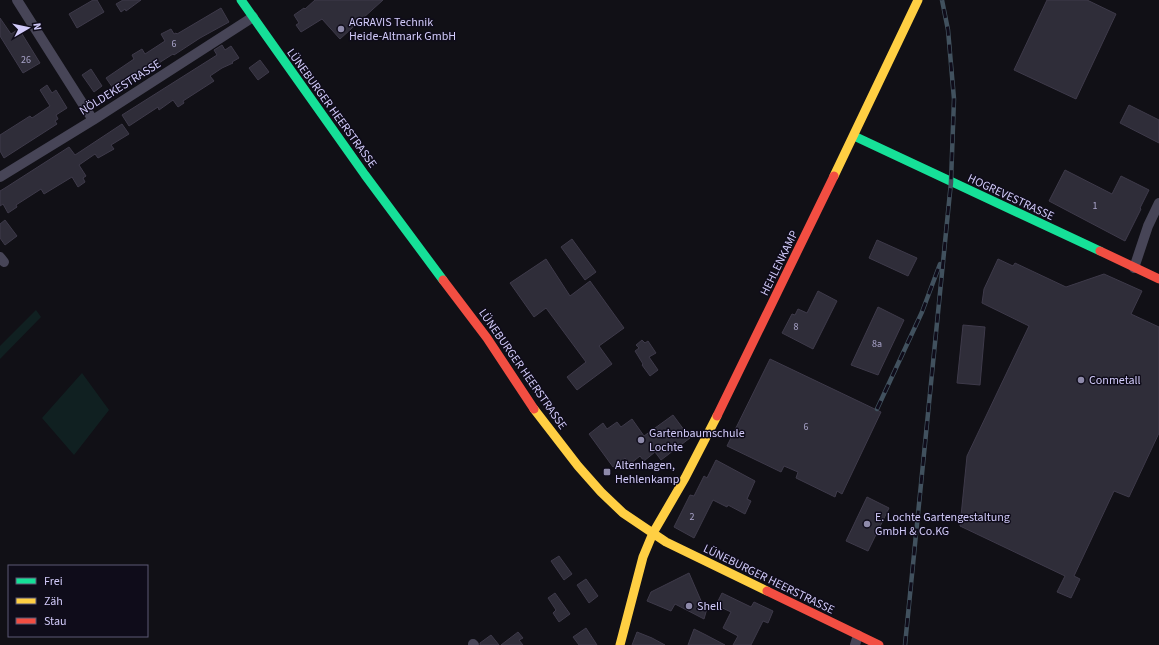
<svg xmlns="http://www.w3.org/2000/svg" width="1159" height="645" font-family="'Source Sans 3',sans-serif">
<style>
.green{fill:#102021}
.building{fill:#2f2d39;stroke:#3e3a4a}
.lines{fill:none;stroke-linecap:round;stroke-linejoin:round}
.street{stroke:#474557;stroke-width:10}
.fast{stroke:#16e098;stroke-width:9}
.slow{stroke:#ffcf43;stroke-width:9}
.jam{stroke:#f24e42;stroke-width:9}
.rail-casing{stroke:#41515e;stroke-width:4.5}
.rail{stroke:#0f0c1a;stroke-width:3;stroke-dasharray:9;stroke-linecap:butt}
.poi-dot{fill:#8e8aaa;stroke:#0f0c1a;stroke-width:1.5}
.labels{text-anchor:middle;stroke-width:3;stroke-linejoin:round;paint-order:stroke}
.number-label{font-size:10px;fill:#a9a4ca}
.poi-label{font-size:12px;fill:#d2cbfa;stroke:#0f0c1a;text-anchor:start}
.street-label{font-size:12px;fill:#d2cbfa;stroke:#0f0c1a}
</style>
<rect width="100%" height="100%" fill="#111016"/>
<path class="green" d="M36,310L41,317L0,359V346Z
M82,373L109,410L74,455L42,418Z"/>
<path class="building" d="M93,0H97L104,12L77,28L69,14Z
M123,0H141L126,11L125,9L121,12L116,4Z
M315,0H383L340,39L322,19L301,32L296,25L299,23L294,15L304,8L305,9Z
M1047,0H1087L1116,14L1076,99L1014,70Z
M221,8L229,22L200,38L174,55L173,54L115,91L106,78L134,59L132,55L142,49L145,54L165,41L161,34L171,29L174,34L176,33L177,34Z
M0,18L11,34L19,29L40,63L23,73L0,36Z
M222,45L225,50L231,46L239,58L232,62L233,63L222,68L210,76L214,81L183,101L184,103L178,107L173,100L159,110L158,107L129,126L122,115L217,55L214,50Z
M260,60L269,72L258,80L249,68Z
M91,69L102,86L94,92L82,75Z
M47,85L52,93L56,90L67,108L56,115L58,119L55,121L57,124L4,158L0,151V135L30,116L32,118L50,106L40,90Z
M1129,105L1159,120V143L1120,123Z
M122,124L129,134L111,145L114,149L98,158L95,154L79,165L86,176L83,178L85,182L78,187L72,177L44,194L41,189L16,205L17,207L8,213L3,204L0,206V191L5,188L69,147L75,155Z
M1065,170L1112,194L1121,176L1149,190L1140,208L1141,209L1125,241L1049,201Z
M5,220L17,236L5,245L0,238V224Z
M572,239L596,272L585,280L561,247Z
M877,240L917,258L908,276L869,258Z
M546,259L570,296L590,281L624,328L599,346L612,364L577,390L567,377L586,362L546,308L534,317L510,283Z
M998,259L1013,266L1015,263L1066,287L1104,274L1142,291L1131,314L1159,327V433L1129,497L1114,491L1074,576L1080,579L1071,598L1057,592L1065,576L960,526L967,456L1029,326L982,303L984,289Z
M818,291L837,301L813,349L782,333L792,314L795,315L798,309L807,313Z
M878,307L904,320L878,375L851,365Z
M963,325L985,327L980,385L957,383Z
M642,340L645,343L648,341L656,353L649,357L658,370L650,376L642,365L643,364L635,351L639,348L636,345Z
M770,359L881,412L842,494L837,491L835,497L796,478L798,472L784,466L781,472L727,446Z
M673,415L690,438L661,460L655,452L644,461L640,456L630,464L625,458L613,467L589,434L603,423L607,429L617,422L621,427L632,419L644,436Z
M716,460L755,481L747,499L751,501L745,514L728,505L727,507L713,500L694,538L674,527L690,495L694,496L704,476L707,478Z
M867,497L889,508L868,551L846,541Z
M559,556L572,574L564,580L551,561Z
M689,573L702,603L708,605L704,619L675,604L671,611L647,601L651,592Z
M586,579L598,596L589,603L577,585Z
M555,593L570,614L559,622L553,613L556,610L548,598Z
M722,593L751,607L754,602L773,611L768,623L763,621L751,645H733L738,636L723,628L731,612L716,605Z
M586,628L597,645H579L573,637Z
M694,629L706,635L725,645H688Z
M518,632L523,638L519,640L523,645H501Z
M637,632L652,638L665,645H632Z
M491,635L499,645H480V643Z"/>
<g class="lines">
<path class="street" d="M17,0L93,120
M0,177L93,120L253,17
M0,257L4,262
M1134,268L1148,226L1159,203
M473,644L474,645
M855,645L858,635"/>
<path class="fast" d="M241,0L365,175L443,280
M854,136L1100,251"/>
<path class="slow" d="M834,176L918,0
M534,409L578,466L601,492L623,513L666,542L767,591
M620,645L643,557L653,533L685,478L717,416"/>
<path class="jam" d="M1100,251L1159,279
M443,280L487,338L534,409
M717,416L834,176
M767,591L879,645"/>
<defs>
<path id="rail" d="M877,409L922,312L940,264
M905,645L951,182L954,99L948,30L942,0"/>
</defs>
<use href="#rail" class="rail-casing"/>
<use href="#rail" class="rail"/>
</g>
<g class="poi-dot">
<circle cx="341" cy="29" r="4"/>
<circle cx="1081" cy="380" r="4"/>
<circle cx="641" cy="440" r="4"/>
<rect x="603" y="468" width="8" height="8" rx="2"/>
<circle cx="867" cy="524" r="4"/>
<circle cx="689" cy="606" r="4"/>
</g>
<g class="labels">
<g class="number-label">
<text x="174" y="47">6</text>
<text x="26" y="63">26</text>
<text x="1095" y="209">1</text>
<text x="796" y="330">8</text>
<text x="877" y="347">8a</text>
<text x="806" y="430">6</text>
<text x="692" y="520">2</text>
</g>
<g class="poi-label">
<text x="349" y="26">AGRAVIS Technik<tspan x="349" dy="14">Heide-Altmark GmbH</tspan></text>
<text x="1089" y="384">Conmetall</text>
<text x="649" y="437">Gartenbaumschule<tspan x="649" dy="14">Lochte</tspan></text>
<text x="615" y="469">Altenhagen,<tspan x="615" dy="14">Hehlenkamp</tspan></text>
<text x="875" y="521">E. Lochte Gartengestaltung<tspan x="875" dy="14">GmbH &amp; Co.KG</tspan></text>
<text x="697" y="610">Shell</text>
</g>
<g class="street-label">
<text transform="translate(120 87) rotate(-32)" y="4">NÖLDEKESTRASSE</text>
<text transform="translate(332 108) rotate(54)" y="4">LÜNEBURGER HEERSTRASSE</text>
<text transform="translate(1011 197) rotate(25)" y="4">HOGREVESTRASSE</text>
<text transform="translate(779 263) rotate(-64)" y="4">HEHLENKAMP</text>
<text transform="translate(523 369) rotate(55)" y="4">LÜNEBURGER HEERSTRASSE</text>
<text transform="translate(769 579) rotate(26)" y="4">LÜNEBURGER HEERSTRASSE</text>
</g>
</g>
<rect x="8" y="565" width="140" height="72" fill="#0f0c1a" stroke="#5d5874"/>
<rect x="16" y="578" width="20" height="6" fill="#16e098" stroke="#5d5874"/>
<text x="44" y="585" font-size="12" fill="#d2cbfa">Frei</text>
<rect x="16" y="598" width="20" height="6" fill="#ffcf43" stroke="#5d5874"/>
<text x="44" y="605" font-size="12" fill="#d2cbfa">Zäh</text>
<rect x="16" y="618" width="20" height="6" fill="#f24e42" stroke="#5d5874"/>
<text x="44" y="625" font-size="12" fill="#d2cbfa">Stau</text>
<g transform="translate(28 28) rotate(81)" stroke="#0f0c1a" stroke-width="3" paint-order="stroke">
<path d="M0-3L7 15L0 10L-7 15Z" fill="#d2cbfa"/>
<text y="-6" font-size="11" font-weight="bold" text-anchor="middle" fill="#d2cbfa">N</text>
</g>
</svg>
